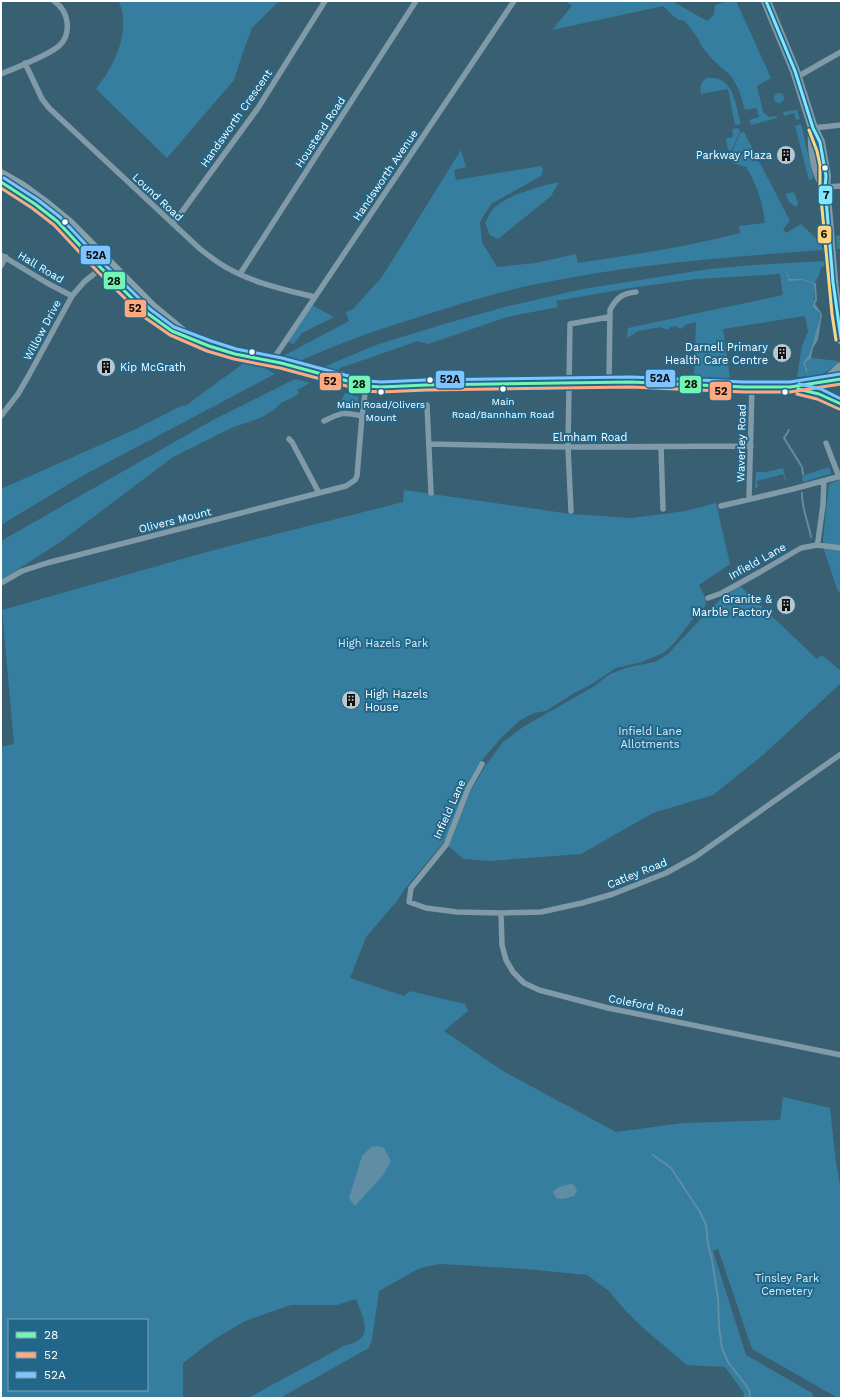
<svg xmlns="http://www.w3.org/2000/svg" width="842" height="1399" font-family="'Work Sans',sans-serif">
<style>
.green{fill:#367e9f;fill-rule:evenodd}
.water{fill:#608da4}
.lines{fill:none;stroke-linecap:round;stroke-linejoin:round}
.stream{stroke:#608da4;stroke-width:2}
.street{stroke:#809aa7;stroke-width:5.5}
.secondary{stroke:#87a0ac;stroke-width:8}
.highway{stroke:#8099a5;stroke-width:10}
.bus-1-casing{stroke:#226789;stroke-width:6}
.bus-2-casing{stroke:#226789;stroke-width:6}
.bus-3-casing{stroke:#226789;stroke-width:6}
.bus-4-casing{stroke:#226789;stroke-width:6}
.bus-5-casing{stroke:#226789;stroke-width:6}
.bus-1{stroke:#73f6b3;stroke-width:3}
.bus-2{stroke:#ffa980;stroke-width:3}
.bus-3{stroke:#80c4ff;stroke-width:3}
.bus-4{stroke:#80e8ff;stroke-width:3}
.bus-5{stroke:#ffd580;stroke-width:3}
.bus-dot{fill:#fff;stroke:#226789;stroke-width:1.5}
.labels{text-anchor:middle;stroke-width:4;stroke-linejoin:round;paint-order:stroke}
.bus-label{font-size:10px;fill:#fff;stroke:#226789}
.street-label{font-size:11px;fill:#fff;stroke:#226789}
.poi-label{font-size:11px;fill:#fff;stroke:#226789;text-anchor:end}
.park-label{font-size:11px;fill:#d3ecf8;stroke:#226789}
.line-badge{stroke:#226789;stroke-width:1.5}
.pale-badge-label{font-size:11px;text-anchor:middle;font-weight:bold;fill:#111}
</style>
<rect width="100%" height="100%" fill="#395f72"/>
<path class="green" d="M118,1H279L252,28L242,55L234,80L167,158L96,89C101,82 107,74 111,66C121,50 129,18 118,1Z
M566,1H672L707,21L714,15L715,5L729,1H736L771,78L757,86L763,112L767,115L768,117L776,116L777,118L751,125L749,120L759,117L757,108L745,110L739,90L731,76L712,59L702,47L697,37L685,21C676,21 670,12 663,6L552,30L572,6Z
M707,78C734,75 735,104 741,124L735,125L728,89L701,94C700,87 700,82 707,78Z
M774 98a5 5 0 1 1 10 0a5 5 0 1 1-10 0Z
M797,110L800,119L796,120L794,113L784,116L783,112Z
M801,124L813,176V179L809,180L795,126Z
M738,128L740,131L732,150H728L726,138L733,137L732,129Z
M744,132L756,155L746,152H732L740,133Z
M461,150L466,167L454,170L456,180L541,166L543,170L541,176L491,204L480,222L482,242L497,267L536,263L576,254L578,263C632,255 686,247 740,233L739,226L765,223C763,204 757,184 746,167L733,163L731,155L743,154L751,156L760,163L790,221L783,229L786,233L801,224L817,239L824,250C725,257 624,265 527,286C492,294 457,305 422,316C380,329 338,343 298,362L284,357L285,355L349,321L346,312L353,309L382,277Z
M559,182L551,196L498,239L490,235L485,223C487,220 489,215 491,212C501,196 541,186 559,182Z
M794,192L798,203L796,207L789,202L785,194Z
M841,235V249H837L836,236Z
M825,261L826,266L821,267L819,276L814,283V308L819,311L820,319L816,336L813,341L809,355L803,364L806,372H808L805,363L811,358L839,361C825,377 816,375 797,377L802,346L808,332L805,316L723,329L730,378L694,377L696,322L685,325L681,329L676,326L670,327L668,330L660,327L638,331L627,338L628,328L783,295L780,274L696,279L630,288L556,301L558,307L507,317L428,344L418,341L340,368L337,373L335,374L319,369L376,345L444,324L505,307L583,289L709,269L753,265Z
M312,305L334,317L302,333L294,344L285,341Z
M244,363L265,368L275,374L82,476L1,525V489L136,429L177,408L189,404L193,400Z
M295,379L310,383L297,390L299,394L281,403L274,410L260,418L231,428L173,457L59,543L1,580V541L213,420Z
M345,393L359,397L357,405L344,410L339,405Z
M829,467L831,473L830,474L803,482L802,476Z
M783,468L786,480H785L783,474L757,481L758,487L755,488L756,472H766Z
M841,479V591L838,592L824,550L823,540L829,484Z
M404,490L571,514L632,518L686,511L716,503L730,564L699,585L704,595L706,605L697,614L675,642L665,652L642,662L616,668L590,685L574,693L546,711L534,713L519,721L501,738L478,765L467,786L453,823L443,843L404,890L397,901L366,937L350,978L404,996L410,991L465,1004L468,1011L444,1031L503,1071L616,1132L683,1123L780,1120L783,1097L830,1108L836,1163L841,1190V1398H838L752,1349L718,1249L713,1251L746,1355L812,1393L814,1398H743L744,1393L725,1367L687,1365L642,1327L624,1309L609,1291L587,1275L526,1269L440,1264L420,1268L379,1291L372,1339L369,1348L280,1398H248L344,1346C349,1344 355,1343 359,1340C372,1331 360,1311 356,1299L337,1305H291L245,1321L213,1340L183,1363V1398H1V747L14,744L2,610L214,550L403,502ZM9,1320H147V1390H9Z
M740,586L817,659L822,655L841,671V683L763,755L713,795L653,813L581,854L490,861L464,859L448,846L471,790L486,765L503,742L523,727L593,687L610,674L629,667L655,662L668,654L709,610L721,599Z"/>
<path class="water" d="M786,272H787L789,279H801L816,283L817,300L815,304L822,314L818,340L813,348L811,358L805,363L808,372H806L803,363L809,355L820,319V313L814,308L813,305L815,299L814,283L801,280L789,281Z
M378,1146L384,1148L391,1161L383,1175L355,1206L349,1198L362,1156L371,1147Z
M572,1184L575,1186L577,1191L574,1196C565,1198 556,1203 553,1192C559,1186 564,1185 572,1184Z"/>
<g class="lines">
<path class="stream" d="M789,430L784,438L802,467L803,474
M802,493C802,510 808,521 811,537
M653,1155L671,1168L700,1212L706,1225L708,1244L712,1260L718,1299L719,1327L722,1348L728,1362L748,1388L750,1394L749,1398"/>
<path class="street" d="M25,63L42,99L49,108L199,248C205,253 212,258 219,263C248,282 282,289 315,297
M1,74C15,68 50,55 60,45C66,39 68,30 67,22C66,13 61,6 54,1
M797,77L841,52
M813,128L841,125
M825,187L841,186
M173,224L258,108L325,1
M1,255L47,283L72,296
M1,266L6,257
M240,274L416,1
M272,361L514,1
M609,382L610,310C616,298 623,293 636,292
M427,405L431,493
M1,416L18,394L29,375L72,296L84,282L109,262
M324,421C342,412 343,412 362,416
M289,439L292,442L319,493
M826,443L839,477
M429,444L568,447L751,446
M661,447L663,509
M749,499L752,387
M721,506L793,489L841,476
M571,511L568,447L570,324L609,317
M817,545L818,541L823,505L824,481
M1,583L22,571L47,563L346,486L355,480L357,476L362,416L366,386
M708,598L722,593L760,572L801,548L817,545L841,548
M482,764L468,789L446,845L411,888L409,902L426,908L457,912L501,913L541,912L582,903L613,894L666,873L695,857L841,754
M501,913L502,945L506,960L513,972L524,983L539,990L608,1008L841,1055"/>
<path class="secondary" d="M1,173L22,185L48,204L71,223L153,306L188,335
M1,182L35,204L57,221L74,238L101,268L147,313L172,331L209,346L235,354L281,363L366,386L381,387L426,385L631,382L744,387H790L841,379
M792,387L819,394L841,404"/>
<path class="highway" d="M766,1L795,71L813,128L820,142L826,176L825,187C831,238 831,289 841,339
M813,130C812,150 815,171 825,187
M826,381L841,367"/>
<defs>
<path id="bus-1" d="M1,182L35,204L57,221L101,268L147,313L172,331L209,346L235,354L281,363L366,386L381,387L426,385L631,382L744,387H790L841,379
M798,389L819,394L841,404"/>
<path id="bus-2" d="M1,188L32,208L54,225L98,272L144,317L170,335L207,351L234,359L280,368L365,391L381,392L426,390L631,387L744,392H790L841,384
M797,394L817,399L839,409"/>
<path id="bus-3" d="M4,178L38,200L60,217L105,265L150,309L174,327L211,341L236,349L282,358L367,381L381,382L426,380L631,377L744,382H790L840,374
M799,384L821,389L841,399"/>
<path id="bus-4" d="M766,1L795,71L813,128L820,142L826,176L825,187L833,282L841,339"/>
<path id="bus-5" d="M809,130L817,151L820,165V187L832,314L836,340"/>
</defs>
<use href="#bus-1" class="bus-1-casing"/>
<use href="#bus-2" class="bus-2-casing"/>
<use href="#bus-3" class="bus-3-casing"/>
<use href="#bus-4" class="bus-4-casing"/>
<use href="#bus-5" class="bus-5-casing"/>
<use href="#bus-1" class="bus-1"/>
<use href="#bus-2" class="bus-2"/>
<use href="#bus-3" class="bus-3"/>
<use href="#bus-4" class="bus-4"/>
<use href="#bus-5" class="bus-5"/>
</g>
<defs>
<symbol id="building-disc" viewBox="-11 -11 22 22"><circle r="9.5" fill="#bac7ce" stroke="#226789"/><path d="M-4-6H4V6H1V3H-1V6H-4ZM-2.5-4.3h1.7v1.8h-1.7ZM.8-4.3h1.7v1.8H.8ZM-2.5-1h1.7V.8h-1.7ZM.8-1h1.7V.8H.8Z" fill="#111"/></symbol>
</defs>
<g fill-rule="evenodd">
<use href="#building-disc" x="775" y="144" width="22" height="22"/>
<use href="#building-disc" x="771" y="342" width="22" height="22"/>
<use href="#building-disc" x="95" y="356" width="22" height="22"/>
<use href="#building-disc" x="775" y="594" width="22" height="22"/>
<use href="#building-disc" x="340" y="689" width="22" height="22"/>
</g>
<g class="bus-dot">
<circle cx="825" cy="168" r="3.5"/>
<circle cx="65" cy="222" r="3.5"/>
<circle cx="252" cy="352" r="3.5"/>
<circle cx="430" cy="380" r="3.5"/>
<circle cx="503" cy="389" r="3.5"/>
<circle cx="381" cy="392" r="3.5"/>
<circle cx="785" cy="392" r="3.5"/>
</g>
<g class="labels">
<g class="bus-label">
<text x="503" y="405">Main<tspan x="503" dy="13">Road/Bannham Road</tspan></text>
<text x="381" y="408">Main Road/Olivers<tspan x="381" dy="13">Mount</tspan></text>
</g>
<g class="street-label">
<text transform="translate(236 118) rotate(-55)" y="4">Handsworth Crescent</text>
<text transform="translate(320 132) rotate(-57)" y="4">Houstead Road</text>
<text transform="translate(385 175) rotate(-56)" y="4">Handsworth Avenue</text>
<text transform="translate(158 197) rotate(43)" y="4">Lound Road</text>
<text transform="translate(41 267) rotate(31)" y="4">Hall Road</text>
<text transform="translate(42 330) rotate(-62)" y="4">Willow Drive</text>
<text x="590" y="441">Elmham Road</text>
<text transform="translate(741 443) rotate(-89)" y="4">Waverley Road</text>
<text transform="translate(175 520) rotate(-14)" y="4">Olivers Mount</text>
<text transform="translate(757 561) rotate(-29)" y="4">Infield Lane</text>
<text transform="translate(449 809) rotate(-66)" y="4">Infield Lane</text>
<text transform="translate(637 873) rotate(-22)" y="4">Catley Road</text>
<text transform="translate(646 1005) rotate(11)" y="4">Coleford Road</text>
</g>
<g class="poi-label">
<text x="772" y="159">Parkway Plaza</text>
<text x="768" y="351">Darnell Primary<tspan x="768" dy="13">Health Care Centre</tspan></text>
<text x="120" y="371" text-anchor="start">Kip McGrath</text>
<text x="772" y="603">Granite &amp;<tspan x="772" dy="13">Marble Factory</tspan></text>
<text x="365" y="698" text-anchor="start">High Hazels<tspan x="365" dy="13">House</tspan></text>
</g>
<g class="park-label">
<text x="383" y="647">High Hazels Park</text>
<text x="650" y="735">Infield Lane<tspan x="650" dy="13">Allotments</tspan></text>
<text x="787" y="1282">Tinsley Park<tspan x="787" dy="13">Cemetery</tspan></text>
</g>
</g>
<g class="line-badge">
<rect x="818" y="185" width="15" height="20" rx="4" fill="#80e8ff"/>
<rect x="817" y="225" width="15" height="19" rx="4" fill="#ffd580"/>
<rect x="80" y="245" width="31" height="20" rx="4" fill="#80c4ff"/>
<rect x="103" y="271" width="23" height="19" rx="4" fill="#73f6b3"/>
<rect x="124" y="299" width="23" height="19" rx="4" fill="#ffa980"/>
<rect x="645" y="369" width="31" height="19" rx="4" fill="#80c4ff"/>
<rect x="435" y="370" width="30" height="19" rx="4" fill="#80c4ff"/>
<rect x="319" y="372" width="23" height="19" rx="4" fill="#ffa980"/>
<rect x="348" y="375" width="23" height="19" rx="4" fill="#73f6b3"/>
<rect x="679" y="375" width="23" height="19" rx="4" fill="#73f6b3"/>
<rect x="709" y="381" width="23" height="20" rx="4" fill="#ffa980"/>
</g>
<g class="pale-badge-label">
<text x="826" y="199">7</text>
<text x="824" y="238">6</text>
<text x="96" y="259">52A</text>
<text x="114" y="285">28</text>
<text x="135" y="312">52</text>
<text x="660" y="382">52A</text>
<text x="450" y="383">52A</text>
<text x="330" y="385">52</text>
<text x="359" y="388">28</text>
<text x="691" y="388">28</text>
<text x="721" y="395">52</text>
</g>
<rect width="842" height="1399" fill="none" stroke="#ffffff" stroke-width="4"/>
<rect x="8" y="1319" width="140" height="72" fill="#226789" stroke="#7aa4b8"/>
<rect x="16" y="1332" width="20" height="6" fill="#73f6b3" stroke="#7aa4b8"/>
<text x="44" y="1339" font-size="12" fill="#ffffff">28</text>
<rect x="16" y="1352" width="20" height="6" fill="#ffa980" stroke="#7aa4b8"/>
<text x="44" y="1359" font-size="12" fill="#ffffff">52</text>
<rect x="16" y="1372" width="20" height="6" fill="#80c4ff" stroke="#7aa4b8"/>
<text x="44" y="1379" font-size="12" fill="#ffffff">52A</text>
</svg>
